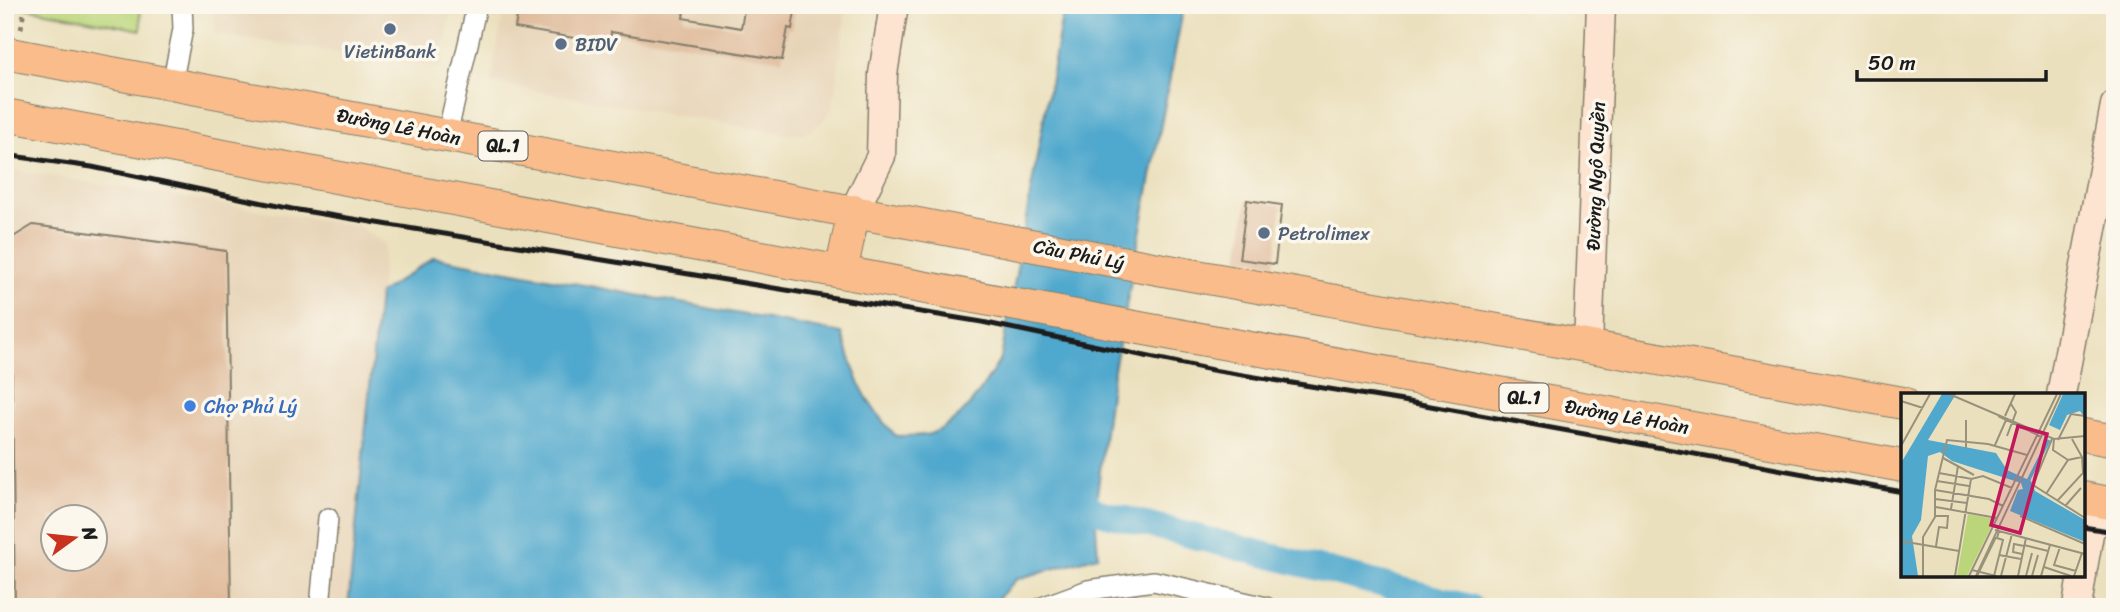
<svg xmlns="http://www.w3.org/2000/svg" width="2120" height="612" font-family="Sriracha,sans-serif">
<style>
.built{fill:#e7d4b7;fill-rule:evenodd}
.green{fill:#bbd57a;stroke:#6c784b;stroke-width:2}
.water{fill:#50a8cd;stroke:#366274;stroke-width:2}
.lines{fill:none;stroke-linecap:round;stroke-linejoin:round}
.canal{stroke:#50a8cd;stroke-width:26}
.building{fill:#dfba9a;fill-rule:evenodd}
.street-casing{stroke:#847e6c;stroke-width:22}
.secondary-casing{stroke:#847e6c;stroke-width:31}
.primary-casing{stroke:#847e6c;stroke-width:34}
.path{stroke:#847e6c;stroke-width:4.5;stroke-dasharray:5 5;stroke-linecap:butt}
.street{stroke:#fff;stroke-width:19}
.secondary{stroke:#fde4d0;stroke-width:28}
.primary{stroke:#f9bc8a;stroke-width:32}
.rail{stroke:#1c1c1c;stroke-width:5}
.service-dot{fill:#5c6f8a;stroke:#fbf7ec;stroke-width:2.5}
.shop-dot{fill:#3f7fe0;stroke:#fbf7ec;stroke-width:2.5}
.labels{text-anchor:middle;stroke-width:7;stroke-linejoin:round;paint-order:stroke}
.shield{fill:#fbf7ec;stroke:#5f5e5a;stroke-width:2}
.shield-label{font-size:18px;font-weight:bold;fill:#1c1c1c}
.service-label{font-size:19px;fill:#4e5e75;stroke:#fbf7ec;text-anchor:start}
.street-label{font-size:19px;fill:#1c1c1c;stroke:#fbf7ec}
.shop-label{font-size:19px;fill:#366cbe;stroke:#fbf7ec;text-anchor:start}
.inset-river{fill:none;stroke:#50a8cd;stroke-width:3.5}
.inset-road{fill:none;stroke:#98927d;stroke-width:2}
.view{fill:#c2185b;fill-opacity:0.15;stroke:#c2185b;stroke-width:3.5}
.inset-edge{fill:none;stroke:#1c1c1c;stroke-width:3.5}
</style>
<rect width="100%" height="100%" fill="#fbf7ec"/>
<filter id="ink" filterUnits="userSpaceOnUse"><feTurbulence type="fractalNoise" baseFrequency=".0143" numOctaves="2"/><feDisplacementMap in="SourceGraphic" scale="14" xChannelSelector="R" yChannelSelector="G"/><feConvolveMatrix kernelMatrix="1 2 1 2 8 2 1 2 1" color-interpolation-filters="sRGB"/></filter>
<filter id="wash" filterUnits="userSpaceOnUse"><feTurbulence type="fractalNoise" baseFrequency=".00686" numOctaves="4" result="noise"/><feDisplacementMap in="SourceGraphic" scale="28" xChannelSelector="R" yChannelSelector="G"/><feGaussianBlur stdDeviation="1.57" result="paint"/><feColorMatrix in="noise" values="0 0 0 0 0 0 0 0 0 0 0 0 0 0 0 0 0 1.4 0 .05"/><feComposite in="paint" operator="in"/></filter>
<g filter="url(#wash)">
<rect width="100%" height="100%" fill="#ebe0bd"/>
<path class="built" d="M213,5H452L440,68L215,34Z
M504,5H847L833,108L821,123L809,132L790,135L491,83Z
M7,169L358,226L385,244L348,607H15ZM52,518H94V560H52Z"/>
<path class="green" d="M10,5H140L141,30Z"/>
<path class="water" d="M1064,5H1184L1111,385L1095,511L1098,556L1017,579L990,607H348L379,294L434,257L842,333C856,378 863,402 896,436C907,435 920,437 930,434C964,422 983,387 1001,358Z"/>
<g class="lines">
<path class="canal" d="M1070,488L1095,511L1470,607"/>
</g>
<g id="blocks">
<path class="building" d="M519,5H685L683,18L741,28L745,5H796L792,29L788,28L782,60L611,32L610,44L515,28Z
M1247,200L1282,205L1275,264L1239,259Z
M33,225L226,251L231,607H15L10,239ZM52,517H94V559H52Z"/>
</g>
</g>
<g filter="url(#ink)">
<use href="#blocks" fill-opacity="0" stroke="#847e6c" stroke-width="2"/>
<g class="lines">
<defs>
<path id="street" d="M172,84L183,29L182,5
M447,135L477,5
M320,607L328,518
M1042,607L1088,590L1154,581L1266,607"/>
<path id="secondary" d="M854,211L881,156L883,74L894,5
M1588,346L1601,5
M2061,395L2115,105
M2083,568L2090,528L2115,510
M2077,607L2082,575"/>
<path id="primary" d="M5,53L1158,269L1903,403
M5,115L1145,329L1903,466
M841,272L854,211
M2083,435L2115,441
M2083,498L2115,504"/>
</defs>
<use href="#street" class="street-casing"/>
<use href="#secondary" class="secondary-casing"/>
<use href="#primary" class="primary-casing"/>
<path class="path" d="M21,29L25,5"/>
<use href="#street" class="street"/>
<use href="#secondary" class="secondary"/>
<use href="#primary" class="primary"/>
<path class="rail" d="M5,155L92,167L292,209L982,322L1212,370L1403,401L1903,492
M2083,527L2115,532"/>
</g>
</g>
<g class="service-dot">
<circle cx="390" cy="29" r="7"/>
<circle cx="561" cy="44" r="7"/>
<circle cx="1264" cy="233" r="7"/>
</g>
<circle class="shop-dot" cx="190" cy="406" r="7"/>
<g class="labels">
<g class="shield">
<rect x="478.5" y="131.5" width="49" height="29" rx="5"/>
<rect x="1499.5" y="383.5" width="49" height="29" rx="5"/>
</g>
<g class="shield-label">
<text x="503" y="152">QL.1</text>
<text x="1524" y="404">QL.1</text>
</g>
<g class="service-label">
<text x="575" y="51">BIDV</text>
<text x="390" y="58" text-anchor="middle">VietinBank</text>
<text x="1278" y="240">Petrolimex</text>
</g>
<g class="street-label">
<text transform="translate(399 126) rotate(11)" y="7">Đường Lê Hoàn</text>
<text transform="translate(1595 176) rotate(-88)" y="7">Đường Ngô Quyền</text>
<text transform="translate(1079 254) rotate(11)" y="7">Cầu Phủ Lý</text>
<text transform="translate(1627 416) rotate(10)" y="7">Đường Lê Hoàn</text>
</g>
<g class="shop-label">
<text x="204" y="413">Chợ Phủ Lý</text>
</g>
</g>
<g transform="translate(1901 393)">
<rect width="184" height="184" fill="#ebe0bd"/>
<path d="M67,121L94,126L66,183H56Z" fill="#bbd57a"/>
<path d="M41,1H55L27,47L95,60L106,77L130,88L134,98L184,127V149L109,118L117,97L122,96L120,90L51,68L39,59L27,63L20,127L11,143L17,183H0V70ZM162,1H184V25L179,18L166,22L159,37L148,32Z" fill="#50a8cd"/>
<path class="inset-river" d="M127,88L148,47"/>
<path class="inset-road" d="M48,1L153,46L184,43M0,8L22,15M97,23L139,43M104,23L114,1M65,27V55M106,43L115,19L110,11M151,46L132,92L184,125M153,46L152,57L167,67M157,47L170,21L184,23M94,52L105,27M0,53L29,1M42,65L73,82M38,80L71,86M36,88L68,93M34,97L88,106L102,113M145,101L167,67L181,64M34,106L66,110M157,107L182,80L181,64L171,46M165,112L180,95M35,114L96,125M50,116L57,73M34,123H47L46,135L38,134L35,153M119,123L184,151M94,137L184,161M0,148L58,158M123,152L147,158M159,154L153,172L175,178M121,161L112,159L113,151L123,153M98,162L120,166M143,174L170,183M71,177L95,183M22,183V144L34,124V97L46,47L87,51L126,62M54,183L70,86L82,83L111,95M68,183L156,1M75,183L160,1M76,183L95,144M93,183L102,147L96,145L98,138M100,183L111,141M117,183L125,145M125,183L131,160M131,183L137,162M140,183L149,152M173,183L181,160"/>
<path class="view" d="M117,33L146,41L119,140L90,132Z"/>
<rect width="184" height="184" class="inset-edge"/>
</g>
<rect width="2120" height="612" fill="none" stroke="#fbf7ec" stroke-width="28"/>
<g transform="translate(74 538) rotate(75)"><circle r="33" fill="#fbf7ec" stroke="#a29f99" stroke-width="2"/>
<path d="M0-5L12 26L0 18L-12 26Z" fill="#c8321e"/>
<text y="-10" font-size="19" font-weight="bold" text-anchor="middle" fill="#1c1c1c">N</text>
</g>
<path d="M1857 70v10h189v-10" fill="none" stroke="#1c1c1c" stroke-width="3.5"/>
<text x="1868" y="70" font-size="21" fill="#1c1c1c" stroke="#fbf7ec" stroke-width="5" paint-order="stroke">50 m</text>
</svg>
